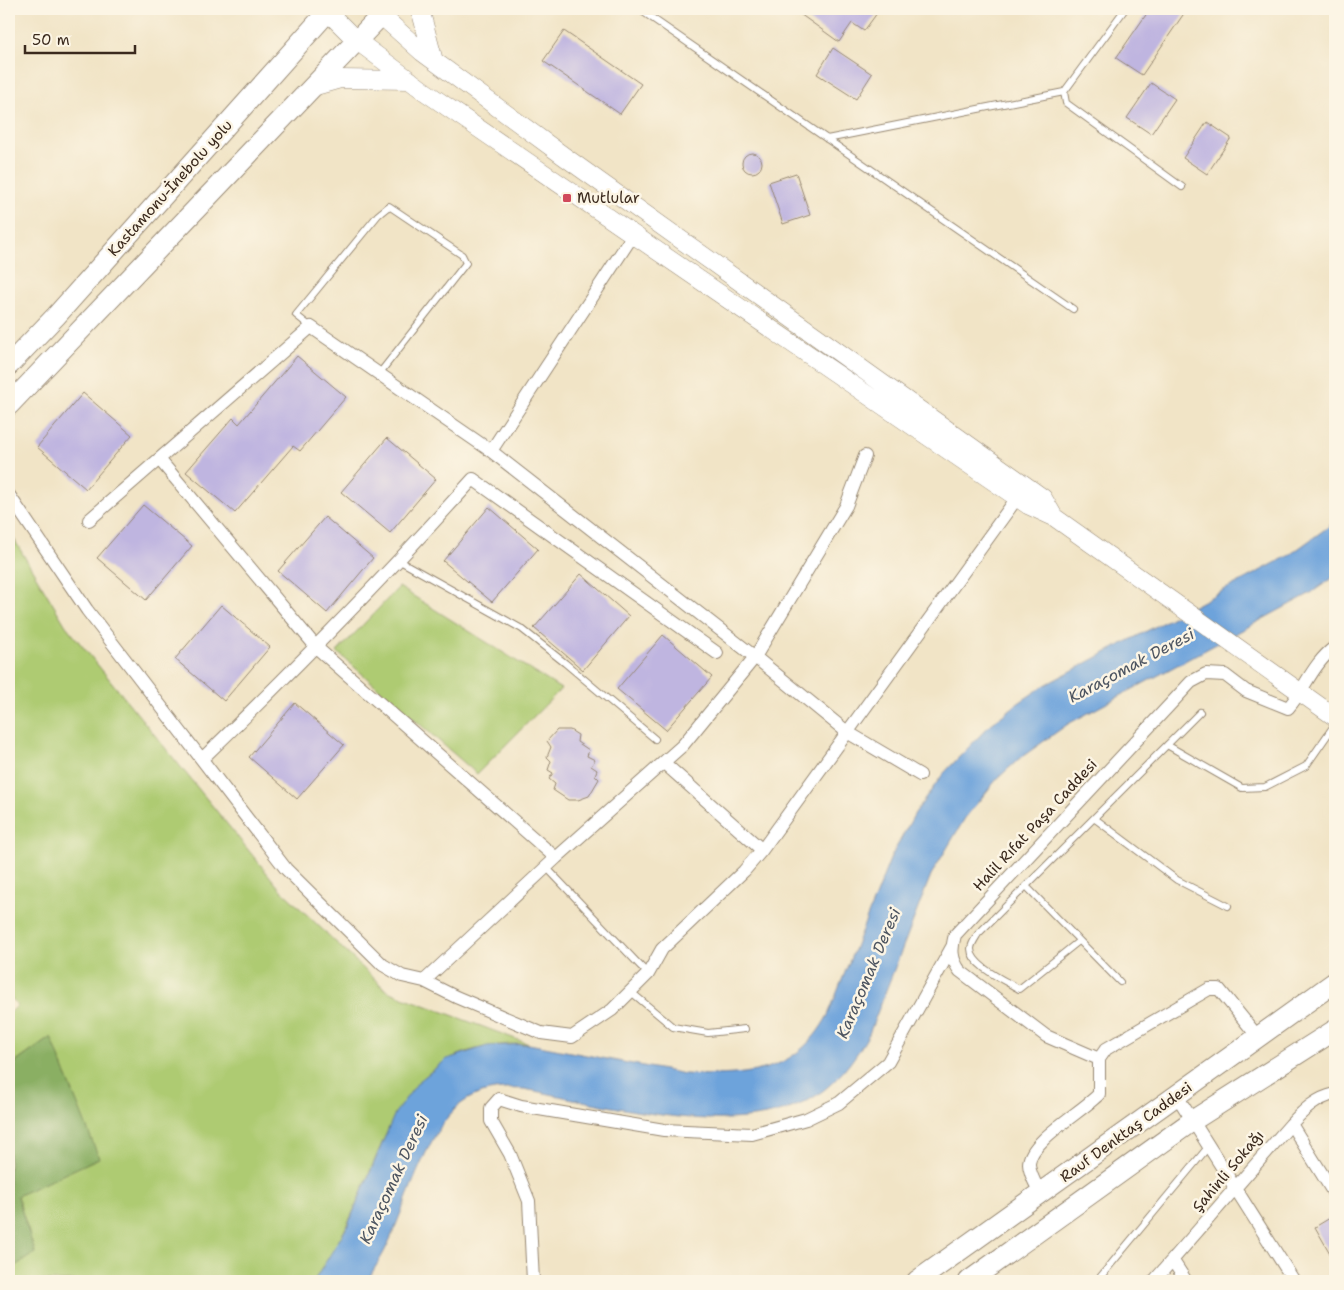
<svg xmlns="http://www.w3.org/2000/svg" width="1344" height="1290" font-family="'Shantell Sans',sans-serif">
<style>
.green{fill:#aecb72;stroke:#747a48}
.forest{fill:#8aaf64;stroke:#626c41}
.water{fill:#6da3db;stroke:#54667c}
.building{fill:#bfb5e0}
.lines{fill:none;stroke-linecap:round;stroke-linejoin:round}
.lane-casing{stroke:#968772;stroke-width:8}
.street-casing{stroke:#968772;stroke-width:14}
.secondary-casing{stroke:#968772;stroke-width:19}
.primary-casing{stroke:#968772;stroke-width:22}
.lane{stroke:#fff;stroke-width:6}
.street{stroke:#fff;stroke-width:12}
.secondary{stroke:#fff;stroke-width:18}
.primary{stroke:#fff;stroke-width:20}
.poi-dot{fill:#d1495b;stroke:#fcf5e5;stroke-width:2}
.labels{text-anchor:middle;stroke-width:5;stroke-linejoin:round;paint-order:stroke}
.street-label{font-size:15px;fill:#3b2a1e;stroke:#fcf5e5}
.poi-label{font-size:15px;fill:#3b2a1e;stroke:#fcf5e5;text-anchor:start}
.water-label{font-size:16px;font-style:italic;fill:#4c5460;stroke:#fcf5e5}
</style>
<rect width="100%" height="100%" fill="#fcf5e5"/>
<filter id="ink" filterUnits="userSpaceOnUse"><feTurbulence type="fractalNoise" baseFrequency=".02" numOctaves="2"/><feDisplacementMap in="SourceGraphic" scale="10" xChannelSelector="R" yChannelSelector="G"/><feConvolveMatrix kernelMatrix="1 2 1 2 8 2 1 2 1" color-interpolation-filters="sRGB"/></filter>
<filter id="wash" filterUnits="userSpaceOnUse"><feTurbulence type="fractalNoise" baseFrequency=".0096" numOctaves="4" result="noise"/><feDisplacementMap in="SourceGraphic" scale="20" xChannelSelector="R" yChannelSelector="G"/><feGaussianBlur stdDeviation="1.12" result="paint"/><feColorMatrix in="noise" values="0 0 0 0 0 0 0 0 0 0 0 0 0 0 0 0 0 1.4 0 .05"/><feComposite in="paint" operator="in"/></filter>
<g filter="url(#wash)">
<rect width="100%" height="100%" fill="#f1e4c6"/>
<path class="green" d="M9,531L66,626L280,889L387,991L529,1044C401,1040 391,1132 347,1225C338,1245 326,1263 314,1281H9V1270L35,1252L17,1196L51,1037L9,1067V1014L17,1006L9,994Z
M399,587L561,689L477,774L337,652Z"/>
<path class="forest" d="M51,1037L99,1158L17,1196L35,1253L9,1270V1067Z"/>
<path class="water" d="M1335,522V576L1311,593L1068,724L1019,759L997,779L965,818L931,875L869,1034C857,1055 844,1074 824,1090C751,1148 607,1104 524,1089C505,1088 485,1089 468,1099C429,1121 407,1203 388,1244C382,1257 374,1269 367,1281H314L347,1227L395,1113L418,1082L447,1059L487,1046L529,1044L685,1074C747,1077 796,1074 828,1015L891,857L915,813L943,774L990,725L1017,704L1045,685L1288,556Z"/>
<g id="blocks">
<path class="building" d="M793,9H880L864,31L852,23L839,42Z
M1150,9H1187L1142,75L1116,58Z
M564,31L641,84L620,114L543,61Z
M833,48L872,74L856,99L817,74Z
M1151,83L1175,99L1151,134L1127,118Z
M1207,122L1231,138L1207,174L1183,158Z
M742 163a10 10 0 1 1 20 0a10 10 0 1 1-20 0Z
M796,173L810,215L783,224L769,182Z
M297,356L346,397L300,451L293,446L235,513L186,472L233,418L239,424Z
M83,393L132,435L86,489L37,447Z
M387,438L436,479L390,533L341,492Z
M143,505L192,546L146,600L97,558Z
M489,507L538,549L492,602L443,561Z
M325,517L373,558L327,613L278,571Z
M581,574L629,616L583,670L534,628Z
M221,605L270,647L224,701L175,659Z
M663,635L712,677L666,730L617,689Z
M295,703L344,745L297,799L249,757Z
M557,730H570L578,735L577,742L589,750L587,756L595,760L591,766L597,770L595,775L599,779L589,796L578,800H568L553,790L555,784L549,779L553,773L548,770L551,761L547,757L551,747L547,741Z
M1335,1215V1262L1315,1227Z"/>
</g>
</g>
<g filter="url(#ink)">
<use href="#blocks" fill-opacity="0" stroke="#968772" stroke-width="1"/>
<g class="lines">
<defs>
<path id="lane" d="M639,9L1073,309
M1125,9L1064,92L1066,103L1182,187
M827,139L1064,92
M311,327L296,315L378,215L389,206L462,255L466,263L379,374
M400,561L522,629L565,663L655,739
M1167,745L1242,788L1265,787L1306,766L1335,724
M1094,818L1177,880L1228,906
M546,867L648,974
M1026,886L1120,982
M1079,941L1019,989C1006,981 971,966 971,949C971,944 975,939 978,934L1200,712
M630,991L673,1027L708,1033L745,1029
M1097,1281L1209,1146"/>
<path id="street" d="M491,451L755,657L847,732L920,775
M159,459L317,648L556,858
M9,495L87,610L286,869L383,965L402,976L424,981L456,997L541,1033L572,1037L612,1010L648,974L662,949L744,871L762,850L1017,498
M89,520L311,327L491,451L633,235
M202,759C296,668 386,576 473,479L717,653
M664,763L762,850
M424,981L556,858L683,745L755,657L846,506L865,456
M1099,1059L1046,1036L960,971C951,959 951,949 955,935L1191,682L1206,674L1225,675L1246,691L1288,708C1305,689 1313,663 1335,647
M1177,1096L1294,1281
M1291,1124L1335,1195
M1040,1193C1036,1185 1029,1173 1029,1164C1029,1141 1082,1112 1099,1094V1059L1106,1049L1209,989H1219L1258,1037
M1173,1261L1186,1281
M533,1281L529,1201L510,1154L491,1121V1108L499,1099L521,1106L664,1130L752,1134L806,1119L839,1103L888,1062L952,947
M1154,1281L1291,1124C1304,1110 1316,1098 1335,1094"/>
<path id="secondary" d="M374,9L422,52L565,157L1043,498L1054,517
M420,9L434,61
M327,11L356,40L424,91L1028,505L1054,517L1335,717
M312,87L340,79L410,80"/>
<path id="primary" d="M9,365L56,316L330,9
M9,405L387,9
M917,1281L1335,982
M969,1281L1192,1121L1335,1030"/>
</defs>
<use href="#lane" class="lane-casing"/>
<use href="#street" class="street-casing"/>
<use href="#secondary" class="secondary-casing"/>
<use href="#primary" class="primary-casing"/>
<use href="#lane" class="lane"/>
<use href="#street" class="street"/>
<use href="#secondary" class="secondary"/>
<use href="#primary" class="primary"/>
</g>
</g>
<rect class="poi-dot" x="562" y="193" width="10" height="10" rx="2.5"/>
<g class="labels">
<g class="street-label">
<text transform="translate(170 188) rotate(-48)" y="5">Kastamonu-İnebolu yolu</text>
<text transform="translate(1035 825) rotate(-47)" y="5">Halil Rıfat Paşa Caddesi</text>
<text transform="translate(1126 1132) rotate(-36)" y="5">Rauf Denktaş Caddesi</text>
<text transform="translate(1228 1171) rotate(-50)" y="5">Şahinli Sokağı</text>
</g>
<g class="poi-label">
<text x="577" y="203">Mutlular</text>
</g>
<g class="water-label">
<text transform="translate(1131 665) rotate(-28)" y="6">Karaçomak Deresi</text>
<text transform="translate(868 973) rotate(-67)" y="6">Karaçomak Deresi</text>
<text transform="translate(393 1179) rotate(-65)" y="6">Karaçomak Deresi</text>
</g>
</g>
<rect width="1344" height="1290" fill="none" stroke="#fcf5e5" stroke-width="30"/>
<path d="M25 45v8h110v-8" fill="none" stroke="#3b2a1e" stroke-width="2.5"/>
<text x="32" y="45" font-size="15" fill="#3b2a1e" stroke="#fcf5e5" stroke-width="4" paint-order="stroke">50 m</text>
</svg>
